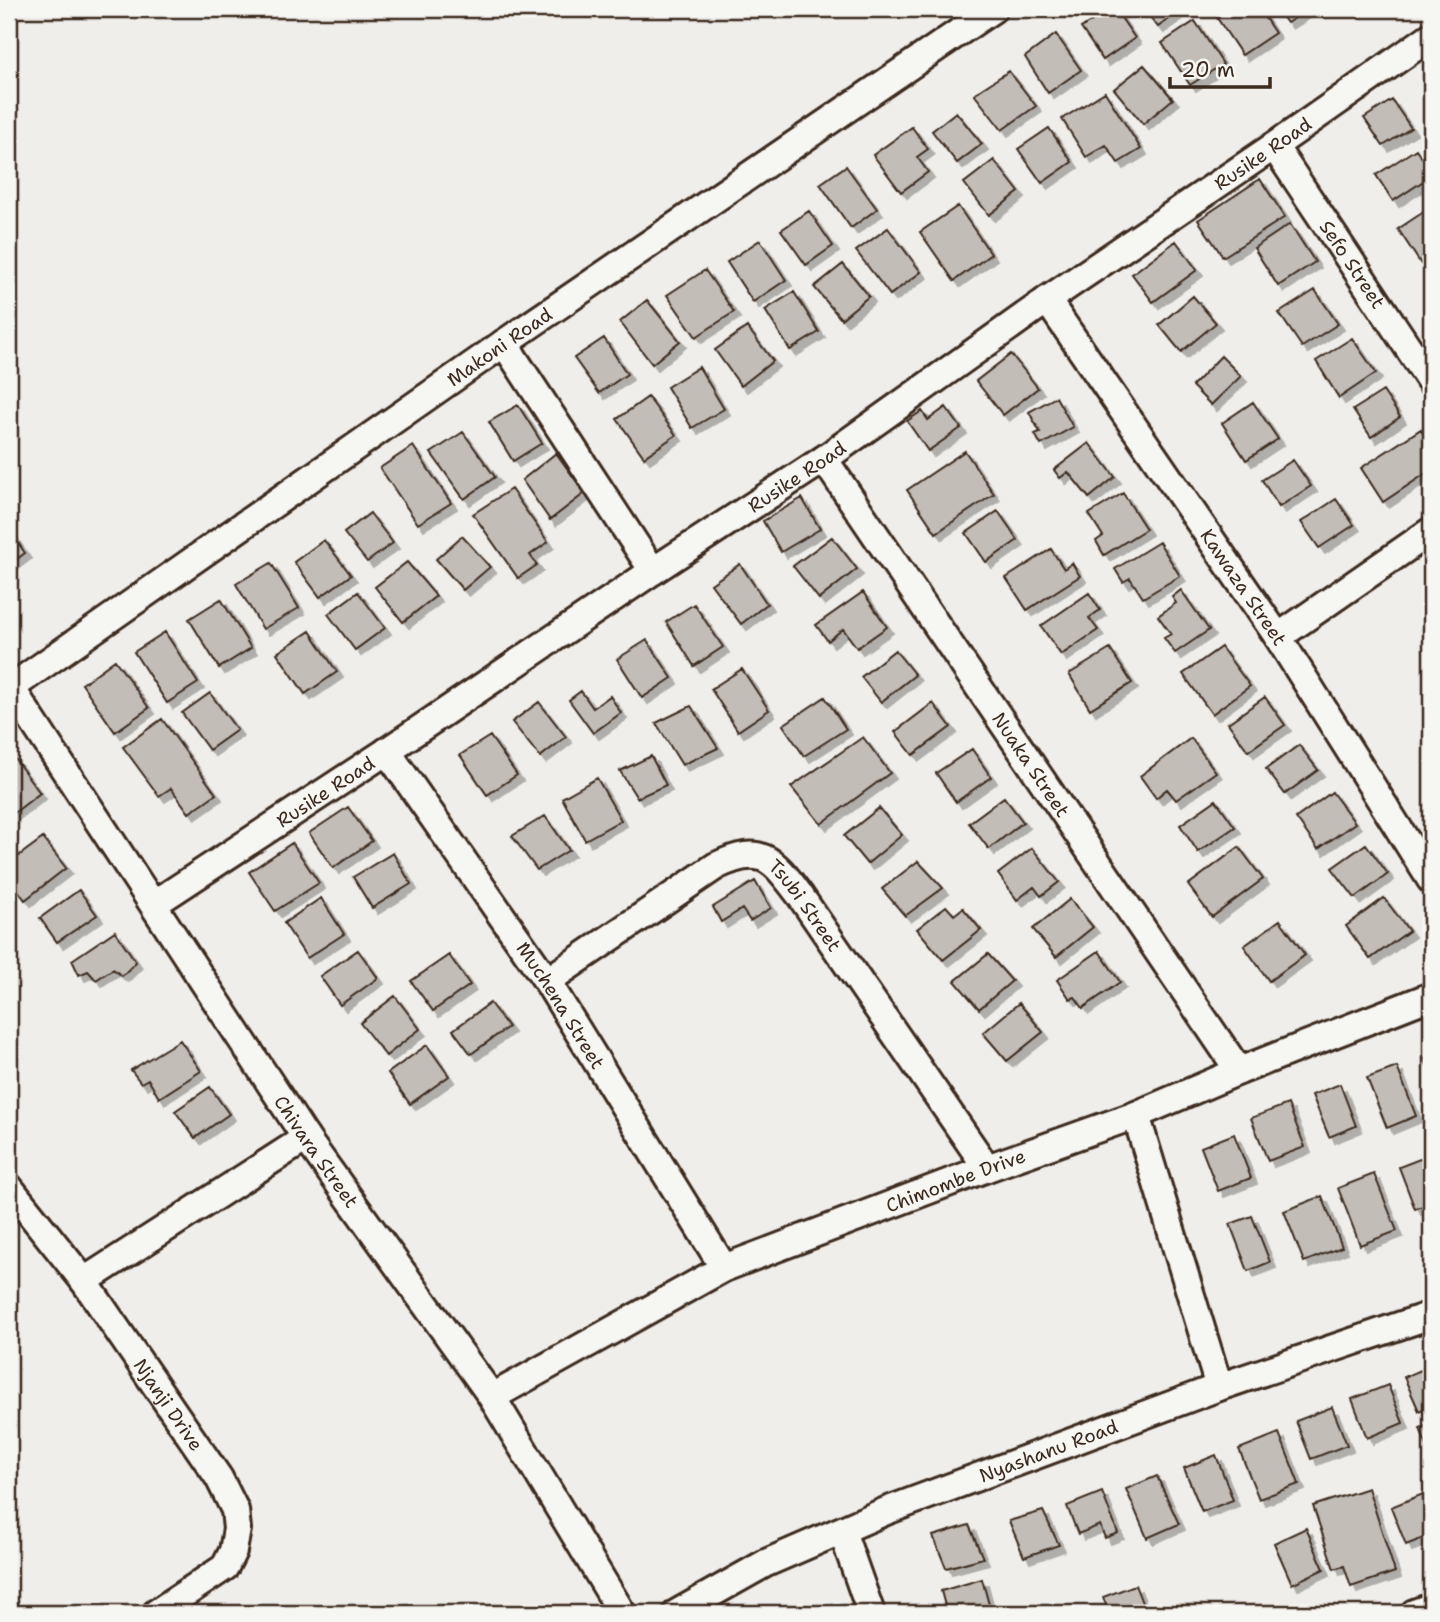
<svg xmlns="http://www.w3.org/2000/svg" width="1440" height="1622" font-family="'Shantell Sans',sans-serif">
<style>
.building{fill:#c2bdb7;stroke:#3b2a1e;stroke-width:2;filter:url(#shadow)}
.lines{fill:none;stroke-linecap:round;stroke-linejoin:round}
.minor-casing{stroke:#3b2a1e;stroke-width:32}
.minor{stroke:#f6f6f2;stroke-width:26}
.labels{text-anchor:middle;stroke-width:5;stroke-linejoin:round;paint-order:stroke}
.street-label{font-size:19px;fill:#3b2a1e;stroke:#f6f6f2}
</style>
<defs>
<filter id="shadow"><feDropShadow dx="6" dy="6" stdDeviation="0" flood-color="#0004"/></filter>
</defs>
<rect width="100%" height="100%" fill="#efeeea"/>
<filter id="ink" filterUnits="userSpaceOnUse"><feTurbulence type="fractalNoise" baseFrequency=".0143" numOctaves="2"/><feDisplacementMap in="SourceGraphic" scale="14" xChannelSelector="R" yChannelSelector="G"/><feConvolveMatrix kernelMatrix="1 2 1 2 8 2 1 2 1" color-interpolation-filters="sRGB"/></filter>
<g filter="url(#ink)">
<path class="building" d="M1110,9H1115L1135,38L1103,60L1081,28Z
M1144,9H1182L1158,27Z
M1211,9H1259L1275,33L1242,55Z
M1277,9H1309L1287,23Z
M1195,21L1223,64L1190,85L1162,43Z
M1056,34L1081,70L1048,93L1025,57Z
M1144,65L1173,99L1143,124L1114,89Z
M1009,71L1036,106L1002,130L974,94Z
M1105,92L1141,149L1118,163L1106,145L1086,157L1062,119Z
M1392,100L1411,128L1383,146L1364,118Z
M956,112L982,144L957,163L932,131Z
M912,127L928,149L917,157L928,172L901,192L873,155Z
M1049,128L1072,162L1042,183L1018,149Z
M1416,149L1431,171V176L1393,201L1376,175Z
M994,160L1019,192L989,215L964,183Z
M846,166L877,209L851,228L820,184Z
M1260,179L1285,217L1223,257L1198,220Z
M958,206L991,254L954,281L920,232Z
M1431,207V257L1421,264L1398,229Z
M809,211L833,246L806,265L781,230Z
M1290,224L1315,262L1278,286L1254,248Z
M888,228L921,272L890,295L856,251Z
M760,240L786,280L753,302L727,262Z
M1176,241L1197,270L1153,302L1132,274Z
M843,264L869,296L841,319L814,287Z
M705,270L734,312L696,337L667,295Z
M1315,290L1338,324L1302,347L1279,313Z
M794,292L819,332L790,350L765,310Z
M1193,296L1216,323L1181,352L1159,325Z
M647,300L680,341L652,364L620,322Z
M747,327L773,361L741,386L715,350Z
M604,338L627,374L599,393L574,358Z
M1352,338L1376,373L1339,398L1316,361Z
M1011,354L1038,388L1003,415L976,381Z
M1221,356L1241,376L1211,405L1192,386Z
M699,367L724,409L692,428L667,387Z
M1383,391L1400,417L1371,437L1353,410Z
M648,397L676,435L644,457L617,419Z
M1056,397L1073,427L1041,445L1035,434L1040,432L1029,412Z
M1253,402L1278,439L1246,460L1222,423Z
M518,405L542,443L513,461L489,422Z
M946,407L961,428L928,451L907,421L922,411L928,420Z
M1421,429L1431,445V470L1383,502L1361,468Z
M463,432L495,477L464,499L431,453Z
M1089,443L1115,477L1089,498L1068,472L1060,478L1054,470Z
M413,446L451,503L418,524L380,468Z
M965,451L994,494L936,533L907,490Z
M556,453L585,493L550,520L522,480Z
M1293,460L1311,486L1279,507L1262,480Z
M511,489L548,542L530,555L537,565L518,578L473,514Z
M1123,493L1146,529L1104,555L1096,541L1103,536L1089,514Z
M802,498L820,529L781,552L763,521Z
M1336,499L1354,525L1319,548L1301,522Z
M998,511L1018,540L986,562L966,533Z
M370,513L393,543L367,562L344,533Z
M9,529L25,553L9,565Z
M462,536L490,567L463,590L436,559Z
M832,537L857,569L819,599L793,566Z
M324,540L351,575L320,597L294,562Z
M1159,542L1180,576L1143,598L1130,578L1123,582L1115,569Z
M1051,549L1064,569L1072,563L1080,576L1027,610L1006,578Z
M407,562L436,596L403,622L375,587Z
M271,563L299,608L263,629L236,584Z
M740,564L767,604L741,624L711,584Z
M1181,590L1209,630L1175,653L1164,638L1171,634L1158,616L1176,603L1172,597Z
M358,592L385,628L355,650L328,614Z
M863,592L887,627L857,648L843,629L828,641L816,625Z
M1089,593L1100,610L1089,618L1098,630L1061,655L1041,626Z
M221,599L251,648L219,668L189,619Z
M694,604L723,647L694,666L666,622Z
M310,631L337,672L305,694L277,653Z
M165,632L198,683L167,703L134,652Z
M647,640L672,678L642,698L617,659Z
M1221,647L1250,686L1212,714L1183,674Z
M1110,649L1132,683L1090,709L1069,674Z
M895,650L915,675L881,702L861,677Z
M115,660L149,708L115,732L82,684Z
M742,669L769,710L738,731L711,689Z
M581,691L593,708L610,696L621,713L593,733L569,700Z
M210,693L237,730L209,750L182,713Z
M825,697L846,729L804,756L783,725Z
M1265,697L1285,725L1248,751L1228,723Z
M539,702L566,737L540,757L512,722Z
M933,703L951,727L913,755L895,732Z
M691,706L718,748L682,765L656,723Z
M162,719L216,794L189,813L171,788L159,796L123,747Z
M490,736L517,775L487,795L460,755Z
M863,737L890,773L821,824L791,787Z
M1191,738L1216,772L1176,800L1167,789L1156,798L1140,776Z
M1299,745L1318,770L1285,794L1266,769Z
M972,749L991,777L956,802L936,773Z
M9,751L40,793L10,816L9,815Z
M651,756L666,785L637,798L620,771Z
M597,778L621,820L585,840L562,798Z
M1332,792L1355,823L1318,849L1296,818Z
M1004,797L1023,822L989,849L969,823Z
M1216,800L1235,827L1198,852L1180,825Z
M348,807L372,841L333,868L309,833Z
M879,808L902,835L867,864L844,836Z
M545,816L569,850L537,870L512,836Z
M43,838L66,868L25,900L9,878V863Z
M292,843L319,883L275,911L249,872Z
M1366,844L1388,874L1355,898L1332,868Z
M1239,847L1263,879L1212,917L1188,885Z
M1032,848L1059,882L1041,896L1034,887L1017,900L998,874Z
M393,853L411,884L372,908L353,877Z
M918,861L943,888L905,916L882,889Z
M755,881L771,908L750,921L742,909L721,922L713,907Z
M79,890L97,915L57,942L40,918Z
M321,898L344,934L307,958L284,923Z
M1384,898L1409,931L1370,959L1346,926Z
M1070,899L1093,927L1056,957L1033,929Z
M946,906L954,915L963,908L981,930L943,960L917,929Z
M1280,920L1305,955L1269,981L1244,946Z
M115,931L136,962L122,976L113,969L96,980L88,971L79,975L72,960Z
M358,950L378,978L340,1005L320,976Z
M1099,951L1120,982L1083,1008L1075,997L1070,999L1057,980Z
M988,954L1012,981L979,1009L955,981Z
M449,955L470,985L433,1011L411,981Z
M395,996L420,1029L386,1056L360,1023Z
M490,1003L508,1027L471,1054L453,1030Z
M1019,1003L1043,1032L1007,1061L983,1033Z
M180,1040L201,1071L159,1098L148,1079L141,1083L131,1070Z
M427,1045L449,1076L410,1104L388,1073Z
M1431,1055V1077L1424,1058Z
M1397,1067L1416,1116L1387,1128L1367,1078Z
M1340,1084L1356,1126L1329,1137L1312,1095Z
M210,1087L229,1114L195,1138L175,1111Z
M1288,1104L1305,1147L1268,1161L1251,1118Z
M1234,1134L1251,1178L1218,1191L1201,1147Z
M1430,1155L1431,1159V1203L1415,1209L1399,1167Z
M1374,1174L1397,1231L1360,1245L1338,1188Z
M1322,1196L1342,1247L1304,1262L1284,1211Z
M1252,1216L1270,1262L1248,1271L1230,1224Z
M1431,1366V1406L1419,1411L1404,1377Z
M1388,1385L1403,1423L1367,1438L1352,1399Z
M1332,1407L1347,1445L1311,1459L1296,1421Z
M1431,1424V1457L1420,1428Z
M1279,1433L1299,1484L1259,1499L1239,1449Z
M1216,1455L1233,1500L1202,1512L1184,1468Z
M1157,1476L1179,1524L1147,1538L1126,1489Z
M1368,1488L1395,1572L1351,1587L1344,1566L1334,1569L1313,1506Z
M1102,1492L1118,1533L1105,1538L1100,1525L1078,1534L1067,1506Z
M1423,1494L1431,1514V1535L1406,1545L1391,1507Z
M1043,1511L1059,1545L1024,1557L1009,1521Z
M969,1525L983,1558L946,1568L933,1536Z
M1306,1528L1324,1569L1292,1584L1274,1543Z
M982,1579L991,1612L986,1613H947L941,1591Z
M1135,1585L1146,1613H1109L1103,1597Z"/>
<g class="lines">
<defs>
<g id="minor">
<path id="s1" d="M1274,146L1431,382"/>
<path id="s2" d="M1047,300L1278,637L1431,880"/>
<path d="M504,343L653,571"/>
<path id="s3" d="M824,459L1239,1071"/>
<path d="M1278,637L1431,531"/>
<path id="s4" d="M11,688L306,1138L492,1397L622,1613"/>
<path id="s5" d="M9,689L504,343L993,9"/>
<path id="s6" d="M387,751L547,981L724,1268"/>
<path id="s7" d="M154,904L387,751L653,571L824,459L1047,300L1274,146L1431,36"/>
<path id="s8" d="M547,981L716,866C761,844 772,858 799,894L987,1168"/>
<path d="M1136,1115L1219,1387"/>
<path id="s9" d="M9,1187L84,1281L219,1478L235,1510L237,1529L233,1551L225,1567L156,1613"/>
<path d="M84,1281L306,1138"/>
<path id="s10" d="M492,1397L724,1268L987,1168L1136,1115L1239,1071L1431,996"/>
<path d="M842,1531L871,1613"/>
<path id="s11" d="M677,1613L766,1563L886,1511L1219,1387L1431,1315"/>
<path d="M1414,1613L1431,1607"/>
</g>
</defs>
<use href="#minor" class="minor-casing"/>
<use href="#minor" class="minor"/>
</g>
</g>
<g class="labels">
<g class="street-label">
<text dy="7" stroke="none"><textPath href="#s7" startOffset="1339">Rusike Road</textPath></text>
<text dy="7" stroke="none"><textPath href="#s1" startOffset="142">Sefo Street</textPath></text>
<text dy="7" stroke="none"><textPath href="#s5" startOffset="598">Makoni Road</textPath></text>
<text dy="7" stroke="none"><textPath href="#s7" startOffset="772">Rusike Road</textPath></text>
<text dy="7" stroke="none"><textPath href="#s2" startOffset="348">Kawaza Street</textPath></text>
<text dy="7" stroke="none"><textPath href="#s3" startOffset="369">Nuaka Street</textPath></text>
<text dy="7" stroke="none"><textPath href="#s7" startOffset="205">Rusike Road</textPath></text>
<text dy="7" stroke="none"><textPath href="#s8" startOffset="318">Tsubi Street</textPath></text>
<text dy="7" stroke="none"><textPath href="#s6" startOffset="308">Muchena Street</textPath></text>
<text dy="7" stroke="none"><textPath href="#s4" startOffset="555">Chivara Street</textPath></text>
<text dy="7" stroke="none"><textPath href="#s10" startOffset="513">Chimombe Drive</textPath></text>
<text dy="7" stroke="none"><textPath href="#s9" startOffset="270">Njanji Drive</textPath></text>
<text dy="7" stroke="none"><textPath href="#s11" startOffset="406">Nyashanu Road</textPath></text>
</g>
</g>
<rect width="1440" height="1622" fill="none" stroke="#f6f6f2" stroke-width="35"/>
<rect x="18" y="18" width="1405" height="1587" fill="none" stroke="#3b2a1e" stroke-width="2.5" filter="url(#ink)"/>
<path d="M1170 77v10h100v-10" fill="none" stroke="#3b2a1e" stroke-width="3.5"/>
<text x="1181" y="77" font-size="21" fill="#3b2a1e" stroke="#f6f6f2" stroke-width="5" paint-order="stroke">20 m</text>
</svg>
